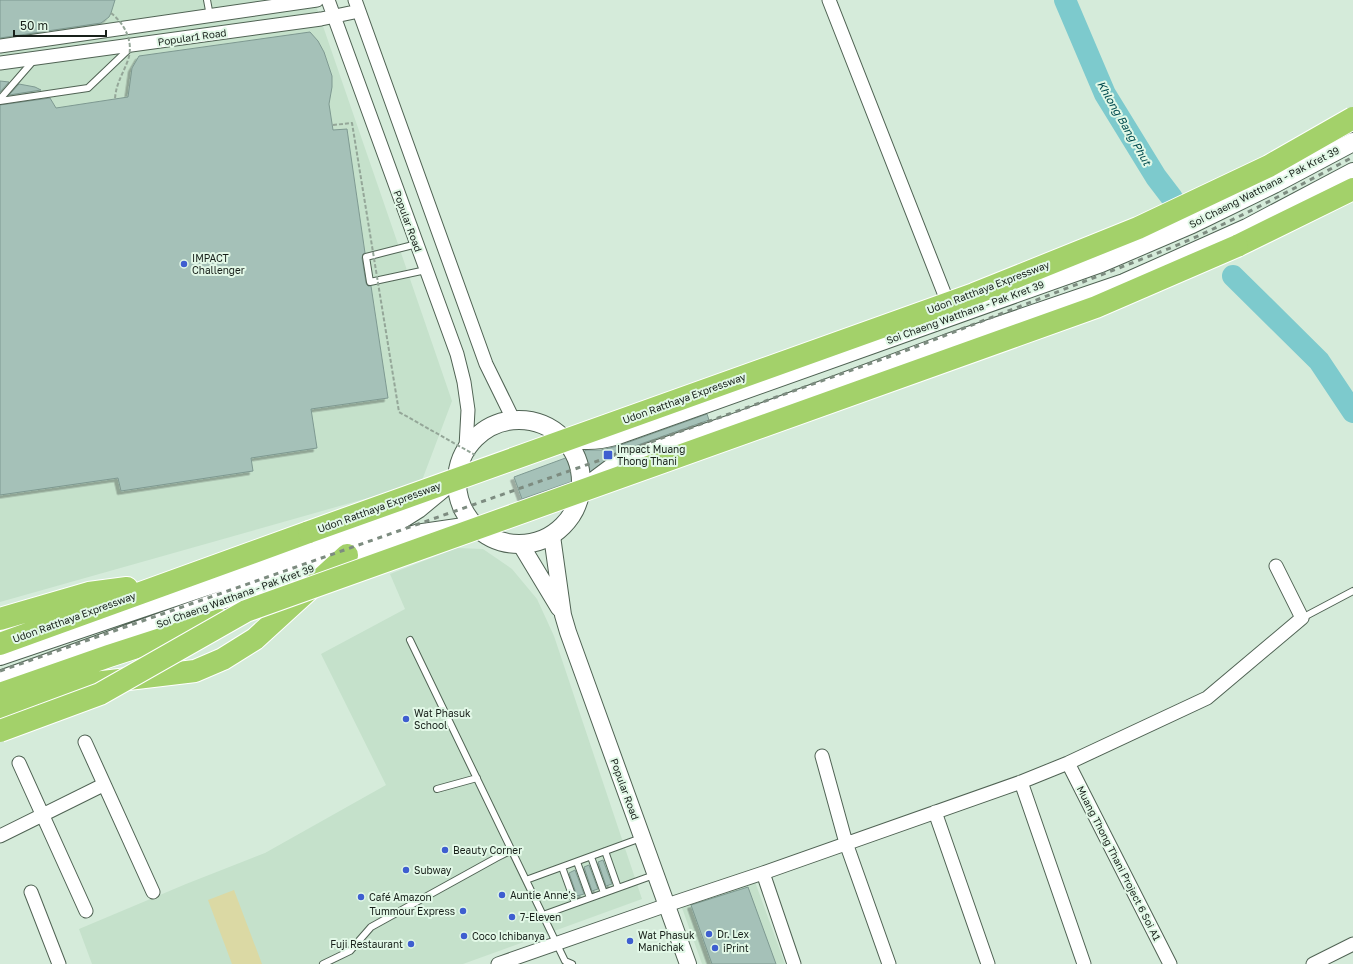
<svg xmlns="http://www.w3.org/2000/svg" width="1353" height="964" font-family="'Golos Text',sans-serif">
<style>
.built{fill:#c5e1cb}
.green{fill:#dbd9a4}
.lines{fill:none;stroke-linecap:round;stroke-linejoin:round}
.river{stroke:#7dcacd;stroke-width:22}
.building{fill:#a5c1b8;stroke:#7e9991;filter:url(#shadow)}
.service-casing{stroke:#506354;stroke-width:8}
.minor-casing{stroke:#506354;stroke-width:15}
.tertiary-casing{stroke:#506354;stroke-width:18}
.secondary-casing{stroke:#506354;stroke-width:20}
.motorway-casing{stroke:#fff;stroke-width:24}
.service{stroke:#fff;stroke-width:6}
.minor{stroke:#fff;stroke-width:13}
.tertiary{stroke:#fff;stroke-width:16}
.secondary{stroke:#fff;stroke-width:18}
.motorway{stroke:#a3d16a;stroke-width:22}
.rail{stroke:#7d8c80;stroke-width:3;stroke-dasharray:5 5;stroke-linecap:butt}
.motorway-bridge-casing{stroke:#fff;stroke-width:24;stroke-linecap:butt}
.path-bridge{stroke:#94a698;stroke-width:2;stroke-dasharray:4 2;stroke-linecap:butt}
.motorway-bridge{stroke:#a3d16a;stroke-width:22}
.poi-dot{fill:#3e5ed0;stroke:#e2f8e7;stroke-width:1.5}
.labels{text-anchor:middle;stroke-width:4;stroke-linejoin:round;paint-order:stroke}
.street-label{font-size:10px;fill:#18201a;stroke:#e2f8e7}
.poi-label{font-size:10px;fill:#18201a;stroke:#e2f8e7;text-anchor:start}
.water-label{font-size:11px;font-style:italic;fill:#004b4e;stroke:#e2f8e7}
</style>
<defs>
<filter id="shadow"><feDropShadow dx="-3.5" dy="3.5" stdDeviation="0" flood-color="#0004"/></filter>
</defs>
<rect width="100%" height="100%" fill="#d5ebda"/>
<path class="built" d="M0,0H314L452,401L421,483L0,602Z
M457,548L483,549L512,569L537,599L554,636L642,899L463,964H92L79,929L186,884L265,853L386,785L321,654L405,609L390,574Z
M754,879L785,964H702L681,905Z"/>
<path class="green" d="M234,890L262,964H232L208,900Z"/>
<g class="lines">
<path class="river" d="M1065,0L1105,94L1156,177L1172,198
M1233,276L1319,361L1353,412"/>
</g>
<path class="building" d="M0,0H115L111,13L109,17L101,23L0,38Z
M310,32L318,41L324,52L332,76V87L329,104L333,130L347,129L365,253L363,254L362,258L366,283L368,286H371L388,398L311,409L317,448L251,458L253,471L121,491L118,478L0,495V105L50,98L56,108L128,97L132,68L139,56Z
M0,81L9,82L0,92Z
M19,84L35,87L41,90L9,95Z
M707,414L709,420L615,453L582,478L522,499L514,477L587,450H601L618,446Z
M603,860L612,884L606,886L598,862Z
M589,865L598,889L592,891L584,867Z
M575,870L584,894L577,896L569,873Z
M748,887L776,964H712L691,905Z"/>
<g class="lines">
<defs>
<path id="service" d="M207,0L210,16
M0,99L34,60
M0,101L88,88L131,47
M417,244L366,257L370,282L426,270
M1302,618L1353,591
M410,640L565,961L572,964
M437,789L477,778
M605,851L618,888
M591,857L604,893
M577,862L590,898
M562,867L575,903
M526,880L641,838
M543,915L654,875
M323,964L350,951L371,927L496,858L512,850"/>
<path id="minor" d="M328,0L457,354L464,382L468,410L466,447
M355,0L486,364L513,419
M829,0L948,303
M0,46L317,0
M0,63L321,19L359,11
M85,742L153,892
M822,756L846,843L889,964
M19,763L86,911
M1068,763L1170,964
M1021,782L1084,964
M935,812L988,964
M0,836L103,785
M763,873L794,964
M31,892L59,964
M498,964L667,905L763,873L1021,782L1068,763L1207,698L1302,618L1276,566
M1313,964L1353,944"/>
<path id="tertiary" d="M552,536L563,615L568,632L688,964
M521,545L559,608"/>
<path id="secondary" d="M457 482a62 62 0 1 1 124 0a62 62 0 1 1-124 0Z
M574,439C589,441 601,440 615,436L1101,263L1192,224L1274,184L1353,142
M590,484L618,463L734,423L948,343L1124,283L1247,228L1353,172
M0,656L399,521L418,509L447,485
M0,680L347,555L416,534L464,527"/>
<path id="motorway" d="M1237,246L1353,189
M0,619L89,593L127,588
M0,644L309,532
M0,694L109,656L220,620
M0,715L86,684L195,671L223,659L255,639L347,555"/>
</defs>
<use href="#service" class="service-casing"/>
<use href="#minor" class="minor-casing"/>
<use href="#tertiary" class="tertiary-casing"/>
<use href="#secondary" class="secondary-casing"/>
<use href="#motorway" class="motorway-casing"/>
<use href="#service" class="service"/>
<use href="#minor" class="minor"/>
<use href="#tertiary" class="tertiary"/>
<use href="#secondary" class="secondary"/>
<use href="#motorway" class="motorway"/>
<path class="rail" d="M0,671L609,457L905,351L1173,247C1236,220 1293,189 1353,157"/>
<defs>
<path id="motorway-bridge" d="M309,532L974,294L1138,228L1269,166L1353,118
M0,731L100,694L246,611L1096,307L1237,246"/>
</defs>
<use href="#motorway-bridge" class="motorway-bridge-casing"/>
<path class="path-bridge" d="M111,13C125,24 134,42 128,60C123,74 116,83 115,99
M333,125L352,123L399,412L475,455"/>
<use href="#motorway-bridge" class="motorway-bridge"/>
</g>
<g class="poi-dot">
<circle cx="184" cy="264" r="4"/>
<rect x="603" y="450" width="10" height="10" rx="2"/>
<circle cx="406" cy="719" r="4"/>
<circle cx="445" cy="850" r="4"/>
<circle cx="406" cy="870" r="4"/>
<circle cx="502" cy="895" r="4"/>
<circle cx="361" cy="897" r="4"/>
<circle cx="463" cy="911" r="4"/>
<circle cx="512" cy="917" r="4"/>
<circle cx="709" cy="934" r="4"/>
<circle cx="464" cy="936" r="4"/>
<circle cx="630" cy="941" r="4"/>
<circle cx="411" cy="944" r="4"/>
<circle cx="715" cy="948" r="4"/>
</g>
<g class="labels">
<g class="street-label">
<text transform="translate(192 37) rotate(-8)" y="4">Popular1 Road</text>
<text transform="translate(1264 187) rotate(-27)" y="4">Soi Chaeng Watthana - Pak Kret 39</text>
<text transform="translate(408 221) rotate(70)" y="4">Popular Road</text>
<text transform="translate(988 287) rotate(-21)" y="4">Udon Ratthaya Expressway</text>
<text transform="translate(965 312) rotate(-20)" y="4">Soi Chaeng Watthana - Pak Kret 39</text>
<text transform="translate(684 398) rotate(-20)" y="4">Udon Ratthaya Expressway</text>
<text transform="translate(379 507) rotate(-20)" y="4">Udon Ratthaya Expressway</text>
<text transform="translate(235 596) rotate(-20)" y="4">Soi Chaeng Watthana - Pak Kret 39</text>
<text transform="translate(74 617) rotate(-20)" y="4">Udon Ratthaya Expressway</text>
<text transform="translate(625 789) rotate(70)" y="4">Popular Road</text>
<text transform="translate(1119 863) rotate(63)" y="4">Muang Thong Thani Project 6 Soi A1</text>
</g>
<g class="poi-label">
<text x="192" y="262">IMPACT<tspan x="192" dy="12">Challenger</tspan></text>
<text x="617" y="453">Impact Muang<tspan x="617" dy="12">Thong Thani</tspan></text>
<text x="414" y="717">Wat Phasuk<tspan x="414" dy="12">School</tspan></text>
<text x="453" y="854">Beauty Corner</text>
<text x="414" y="874">Subway</text>
<text x="510" y="899">Auntie Anne's</text>
<text x="369" y="901">Café Amazon</text>
<text x="455" y="915" text-anchor="end">Tummour Express</text>
<text x="520" y="921">7-Eleven</text>
<text x="717" y="938">Dr. Lex</text>
<text x="638" y="939">Wat Phasuk<tspan x="638" dy="12">Manichak</tspan></text>
<text x="472" y="940">Coco Ichibanya</text>
<text x="403" y="948" text-anchor="end">Fuji Restaurant</text>
<text x="723" y="952">iPrint</text>
</g>
<g class="water-label">
<text transform="translate(1124 123) rotate(60)" y="4">Khlong Bang Phut</text>
</g>
</g>
<path d="M14 30v6h92v-6" fill="none" stroke="#18201a" stroke-width="2"/>
<text x="20" y="30" font-size="12" fill="#18201a" stroke="#e2f8e7" stroke-width="3" paint-order="stroke">50 m</text>
</svg>
